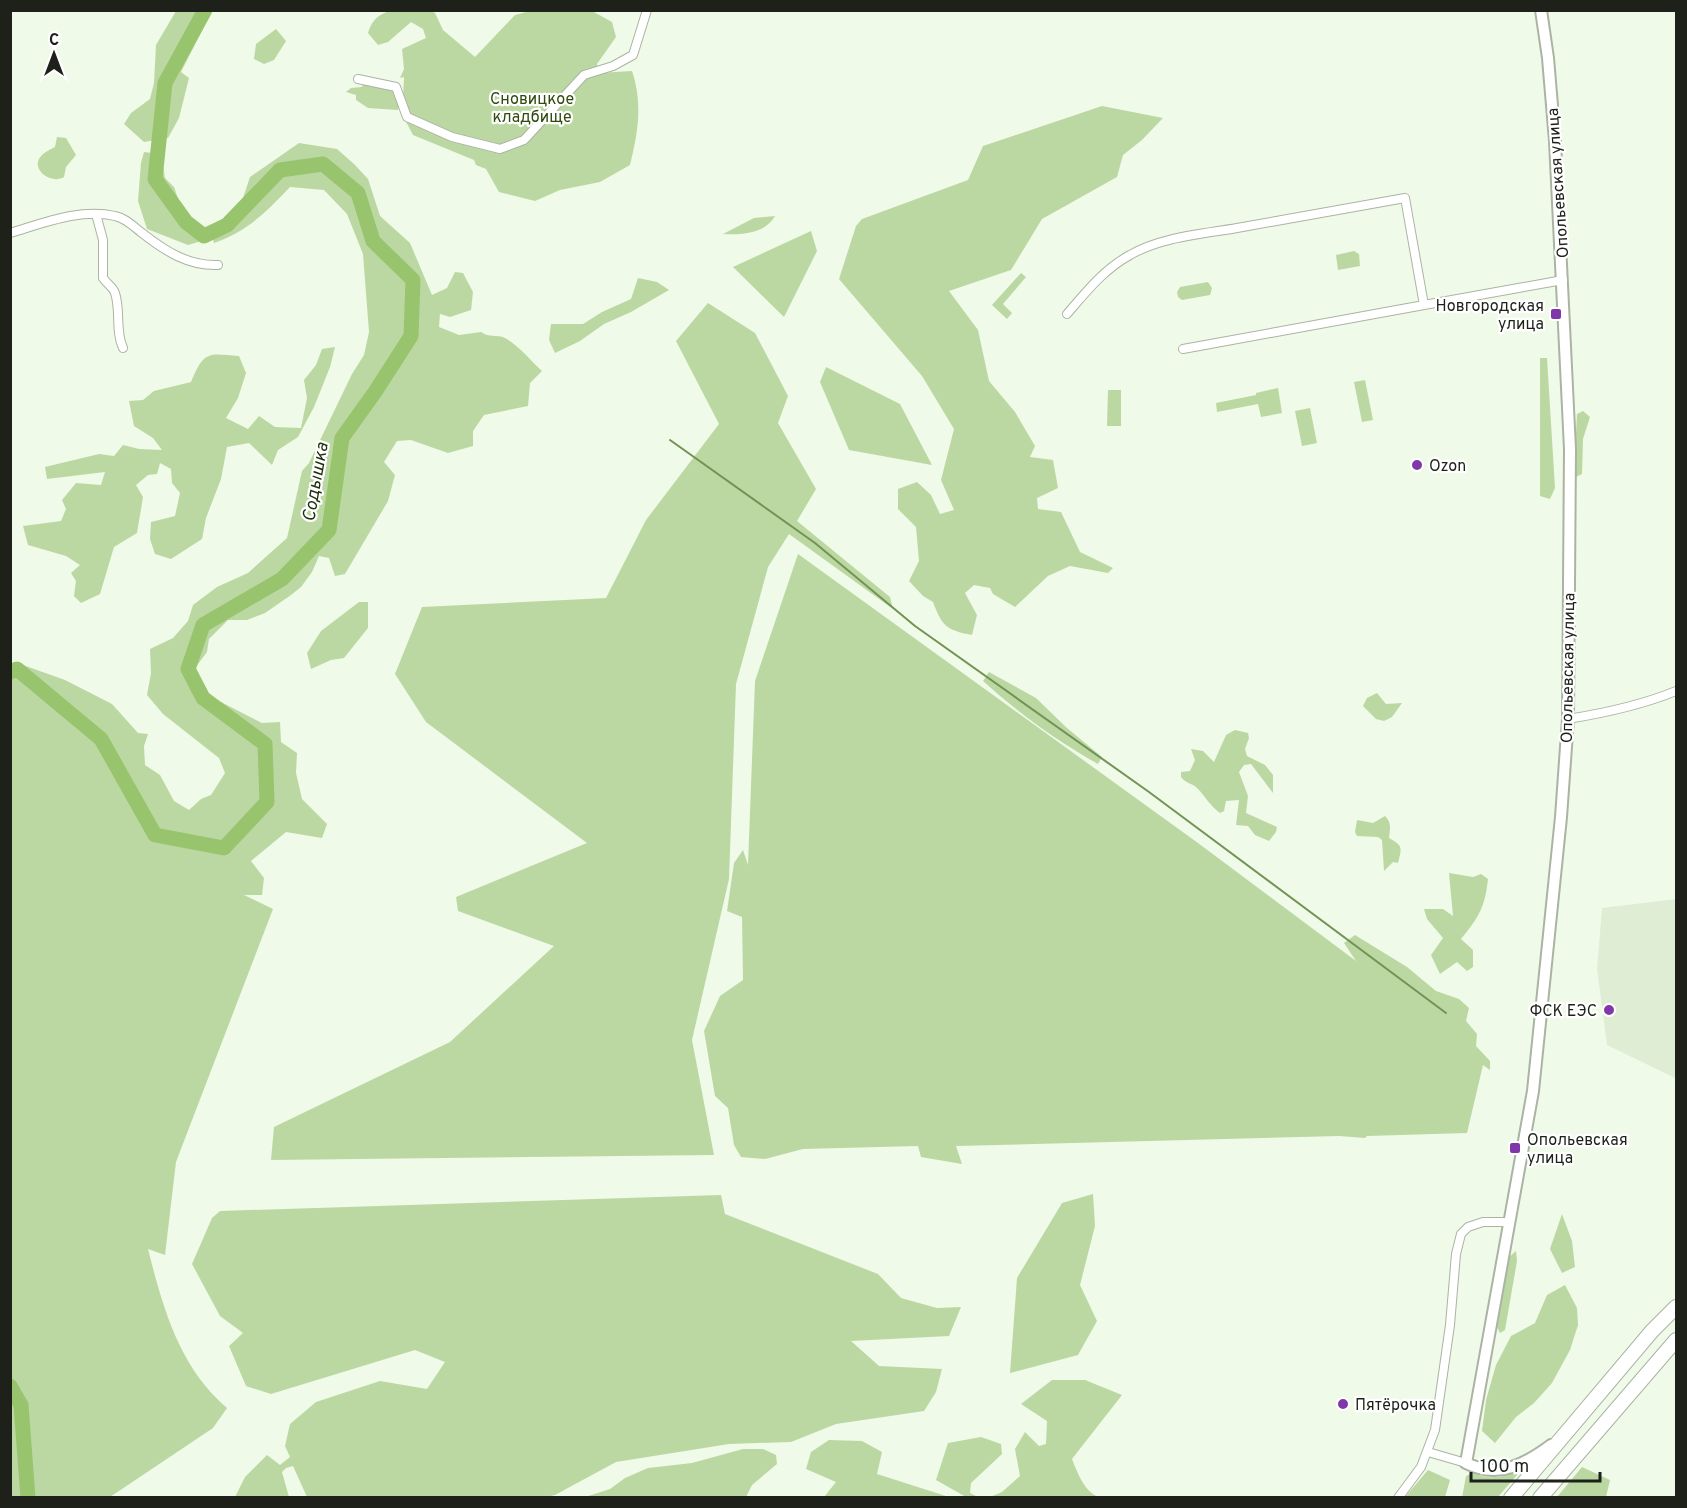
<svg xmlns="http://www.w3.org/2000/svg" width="1687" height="1508" font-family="Overpass,sans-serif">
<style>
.built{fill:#e0edd5}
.green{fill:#bbd8a3}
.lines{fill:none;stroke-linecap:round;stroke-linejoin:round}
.stream{stroke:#739354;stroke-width:2}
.river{stroke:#98c46d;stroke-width:15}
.street-casing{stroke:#abb4a3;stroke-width:10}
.secondary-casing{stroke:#abb4a3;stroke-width:14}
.highway-casing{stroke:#abb4a3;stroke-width:16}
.street{stroke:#fff;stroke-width:8}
.secondary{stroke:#fff;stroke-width:10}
.highway{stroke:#fff;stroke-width:14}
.poi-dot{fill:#8037a9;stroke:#fff;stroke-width:2}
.labels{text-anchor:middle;stroke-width:4.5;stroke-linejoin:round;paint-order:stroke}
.park-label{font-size:16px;fill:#2f4a0c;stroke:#fff}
.street-label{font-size:16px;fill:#1d211a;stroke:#fff}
.poi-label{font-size:16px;fill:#1d211a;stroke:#fff;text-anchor:start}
.water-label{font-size:18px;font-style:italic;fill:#1e2f0b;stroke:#fff}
</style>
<rect width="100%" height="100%" fill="#f0fae8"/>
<path class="built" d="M1676,899V1077L1675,1078L1607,1045L1597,969L1602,908Z"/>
<path class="green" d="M534,10L592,11L612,22L616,37L597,64L598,73L632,71C643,104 638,132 630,165L600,182L560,190L535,201L499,192L486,169L476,165L474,160L413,135L402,114L404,79V77L400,78L404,69L402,49L426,38L423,29L411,22L388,42L378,45L368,33C377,3 405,11 431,11L435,13L443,30L475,57L515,15Z
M176,11H212L181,72L189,78L179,118L168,138L144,142L124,124L131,113L150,99L154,83L156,45Z
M276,29L286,41L274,60L264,64L254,59L256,44Z
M365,84L393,87L400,98L398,110L368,108L356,100V95L346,92L351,88L361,87Z
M1102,106L1163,118L1142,140L1123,155L1117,177L1042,219L1011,270L949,291L978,330L989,381L1015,412L1035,446L1030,457L1053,460L1058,488L1037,498L1038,509L1061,512L1080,552L1113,568L1108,573L1070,566L1048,576L1015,607L993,594L990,588L974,585L965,593L977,615L972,635C946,630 942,626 933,602L923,596L909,581L919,561L916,527L898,509V489L917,482L931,495L940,514L954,510L941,480L954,429L922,376L839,279L856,226L862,219L968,180L983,146Z
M57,137L66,138L76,155L66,167L64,177C52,185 28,169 42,155C45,152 51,149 55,147Z
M299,143L337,149L354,164L368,179L380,216L410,243L432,295L447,288L455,272L463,273L473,292L471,310L450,317L440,314L439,327L459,335L481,332C489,338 497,334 505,338C519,346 530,360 542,371L530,383L528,406L484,415L473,431V446L448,453L411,440L397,441L384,462L395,475L388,501L345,574L335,576L329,558L319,556L312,572L301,587L291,595L265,613L247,620H228L209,639L207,652L195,668L188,669L203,698L221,702L262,723L280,722L281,742L297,753L296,773L302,799L327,824L322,838L286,832L251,861L264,878L262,895H244L273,909L176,1162L165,1255L148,1249C163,1308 179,1367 227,1408L213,1428L110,1497H11V665H23L65,680L112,704L138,733L148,734L144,746L145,765L160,775L174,801L189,810L201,799L211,795L225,773L219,758L163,714L147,695L151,673L150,649L173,638L188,621L193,605L217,587L248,573L287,538L302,471L309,463L352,374L364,355L369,332L363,254L347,214L324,190L290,187C266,212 248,231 214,243L212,236L233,228L250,177Z
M144,152L161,154L165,178L174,187L180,204L205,240L188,245L147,229L138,201L141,163Z
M775,216C765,234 741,235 723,234L754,218Z
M811,231L817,251L784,317L733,267Z
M1354,251L1359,254L1360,266L1338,270L1336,255Z
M1021,273L1026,277L1003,304L1012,313L1007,319L992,305Z
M638,278L657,282L669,290L631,312L604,324L580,341L555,353L549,340L551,324H583L602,312L631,299Z
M1208,282L1212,288L1210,295L1182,300L1178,297L1177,292L1180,287Z
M708,303L755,333L788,396L778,423L816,489L797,521L890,597L893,609L789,534L768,567L736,684L729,879L692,1040L714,1155L271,1160L274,1127L450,1042L554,946L458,911L456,897L587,843L426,722L395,674L422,607L606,598L646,520L719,424L676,341Z
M335,347L330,367L314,407L298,437L278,450L272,465L249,443L227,447L221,479L206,518L202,539L171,559L155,554L150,539L151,522L175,516L180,493L172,483L171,469L160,463L157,474L148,475L136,485L143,497L137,533L114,547L100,594L81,603L74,596L76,581L71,573L80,565L66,556L28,545L23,526L61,521L66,509L62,500L76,483L101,485L105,472L47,479L45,467L99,454L114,456L123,445L139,449L162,450L153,438L134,426L129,401L143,400L154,391L191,382C204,351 207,353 239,356L246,373L238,398L226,418L248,429L259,416L275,427L301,428L307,398L304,380L316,365L322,349Z
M1540,358H1547L1555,488L1550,499L1540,496Z
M826,367L900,404L932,465L849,450L820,382Z
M1365,380L1373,420L1362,422L1354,382Z
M1278,388L1282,413L1261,417L1258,404L1217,412L1216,403L1256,395V393Z
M1108,390H1121V426H1107Z
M1310,408L1317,443L1302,446L1295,411Z
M1583,411L1590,417L1583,439L1582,474L1576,477L1574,470L1577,414Z
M798,554L1198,843L1356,961L1344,943L1355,935L1407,967L1436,991L1459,999L1469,1008L1466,1021L1477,1034L1476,1046L1490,1061V1070L1483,1065L1467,1133L1367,1136L1365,1138L1339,1136L956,1146L962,1164L921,1157L918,1146L803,1149L765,1159L741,1157L734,1145L728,1108L715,1096L704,1031L720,996L743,980L742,917L727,911L734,863L743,850L748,865L755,681Z
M359,602H368V628L344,658L331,660L311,669L307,653L321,631Z
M989,672L1036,698L1067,728L1102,757L1098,764C1057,741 1017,712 983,681Z
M1377,693L1386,704L1402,703L1392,717L1384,721L1376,719L1363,706L1367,698Z
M1235,730L1248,733L1249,738L1245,749L1247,756L1265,765L1273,775V793L1251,764L1244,765L1239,772L1248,796L1246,813L1277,827L1276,832L1269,841L1255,835L1248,826L1236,825L1239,800L1226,801L1224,811L1220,813C1210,806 1205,796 1197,788C1192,783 1185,783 1181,777V772L1190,771L1195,760L1191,749L1203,751L1214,762L1226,735Z
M1385,816C1392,823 1390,829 1389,838C1403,846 1402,847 1398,863L1393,862L1384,871L1382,840L1378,837L1357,836L1355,832L1357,820L1373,823Z
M1449,873L1473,877L1481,874L1488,879C1485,907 1479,917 1461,939L1473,950V967L1467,971L1457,962L1440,974L1431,955L1443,938L1427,919L1424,909H1443L1453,916Z
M1093,1194L1095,1226L1080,1285L1097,1321L1078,1355L1010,1373L1017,1278L1062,1203Z
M721,1195L725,1214L878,1274L901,1298L937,1308L961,1307L949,1336L851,1341L879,1366L942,1369L936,1392L924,1411L836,1424L791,1442L729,1444L616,1462L555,1495L547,1497H307L293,1466L286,1468L282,1472L289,1497H235L245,1477L267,1455L280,1465L290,1457L285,1446L290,1424L316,1402L380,1381L427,1389L445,1362L415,1350L271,1394L246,1386L229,1346L243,1333L220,1316L192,1264L212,1218L220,1211Z
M1562,1214L1572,1241L1575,1267L1562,1273L1550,1249Z
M1516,1251L1517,1261L1505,1330L1500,1333L1497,1327L1509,1257Z
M1565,1285L1577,1308L1578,1325L1570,1350L1552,1383L1534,1403L1516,1417L1495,1443L1482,1431L1486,1400L1496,1365L1511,1336L1535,1323L1547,1295Z
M1052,1380H1085L1122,1395L1072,1459C1077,1472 1085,1493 1099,1497H990L1002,1492L1020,1476L1015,1449L1025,1432L1039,1446L1046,1444L1047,1421L1021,1404Z
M981,1437L1001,1444L1002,1454L971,1483L970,1493L978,1497H966L936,1480L948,1443Z
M829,1440L862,1441L882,1452L877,1474L949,1497H824L836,1482L806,1469L811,1452Z
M743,1449H763L776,1455L777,1464L752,1485L746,1497H585L610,1489L625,1478L648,1468L692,1463Z
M1524,1467L1498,1497L1462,1498L1466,1476L1473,1473C1491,1481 1507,1477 1524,1467Z
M1582,1467L1610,1480L1606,1497H1557Z
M1428,1470L1450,1480L1445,1497H1405Z"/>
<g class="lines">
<path class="stream" d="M670,440L815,543L915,626L1149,792L1446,1013"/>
<path class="river" d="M10,672L17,669L101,739L155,835L224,848L267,802L265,744L203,698L188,669L203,625L282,579L329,530L342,438L375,392L411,336L413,280L373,241L358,193L323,164L280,170L227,225L204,236L186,222L155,179L165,83L205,10
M10,1386L21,1405L28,1498"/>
<defs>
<path id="street" d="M358,79L396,87L407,117L452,137L500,149L524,140L584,75L613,66L633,55L647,10
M96,214L103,240V278C107,284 113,287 115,293C121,311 115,331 123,348
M10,233C44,223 80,208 115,216C126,218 134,227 142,233C165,251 188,266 218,265
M1067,314C1086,292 1104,269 1130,255C1161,237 1202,234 1237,228C1293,218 1349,208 1405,198L1424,305L1563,280
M1183,349L1424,305
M1568,719C1605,713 1642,705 1676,691
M1428,1452L1466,1463
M1398,1498L1421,1467L1435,1430L1450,1325L1456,1254L1461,1234L1468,1227L1483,1222H1509"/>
<path id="secondary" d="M1541,10L1548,58L1555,141L1570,449L1568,719L1561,817L1533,1091L1466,1463C1498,1479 1524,1465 1551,1445"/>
<path id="highway" d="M1511,1498L1652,1331L1676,1307
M1540,1498L1676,1340"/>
</defs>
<use href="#street" class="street-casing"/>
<use href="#secondary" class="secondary-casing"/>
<use href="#highway" class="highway-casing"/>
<use href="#street" class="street"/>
<use href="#secondary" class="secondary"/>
<use href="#highway" class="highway"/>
</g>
<g class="poi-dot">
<rect x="1550" y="308" width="12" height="12" rx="3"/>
<circle cx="1417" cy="465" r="6"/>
<circle cx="1609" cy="1010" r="6"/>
<rect x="1509" y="1142" width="12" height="12" rx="3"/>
<circle cx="1343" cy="1404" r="6"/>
</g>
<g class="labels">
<g class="park-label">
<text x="532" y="104">Сновицкое<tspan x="532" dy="18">кладбище</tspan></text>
</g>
<g class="street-label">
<text transform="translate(1557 183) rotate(-94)" y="6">Опольевская улица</text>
<text transform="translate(1567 668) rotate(-89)" y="6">Опольевская улица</text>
</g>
<g class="poi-label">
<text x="1544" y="311" text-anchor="end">Новгородская<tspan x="1544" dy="18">улица</tspan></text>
<text x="1429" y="471">Ozon</text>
<text x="1597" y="1016" text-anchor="end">ФСК ЕЭС</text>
<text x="1527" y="1145">Опольевская<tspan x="1527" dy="18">улица</tspan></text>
<text x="1355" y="1410">Пятёрочка</text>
</g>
<g class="water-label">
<text transform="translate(315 482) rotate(-80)" y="6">Содышка</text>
</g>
</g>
<rect width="1687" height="1508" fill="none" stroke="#1d211a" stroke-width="24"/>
<g transform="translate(54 54)" stroke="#ffffff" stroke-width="4.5" paint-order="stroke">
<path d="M0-4.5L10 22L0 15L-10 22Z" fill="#1d211a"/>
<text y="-9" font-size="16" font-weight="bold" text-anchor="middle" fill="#1d211a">С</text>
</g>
<path d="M1471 1472v9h129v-9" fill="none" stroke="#1d211a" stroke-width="3"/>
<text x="1480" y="1472" font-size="18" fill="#1d211a" stroke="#ffffff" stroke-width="4.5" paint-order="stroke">100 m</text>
</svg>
